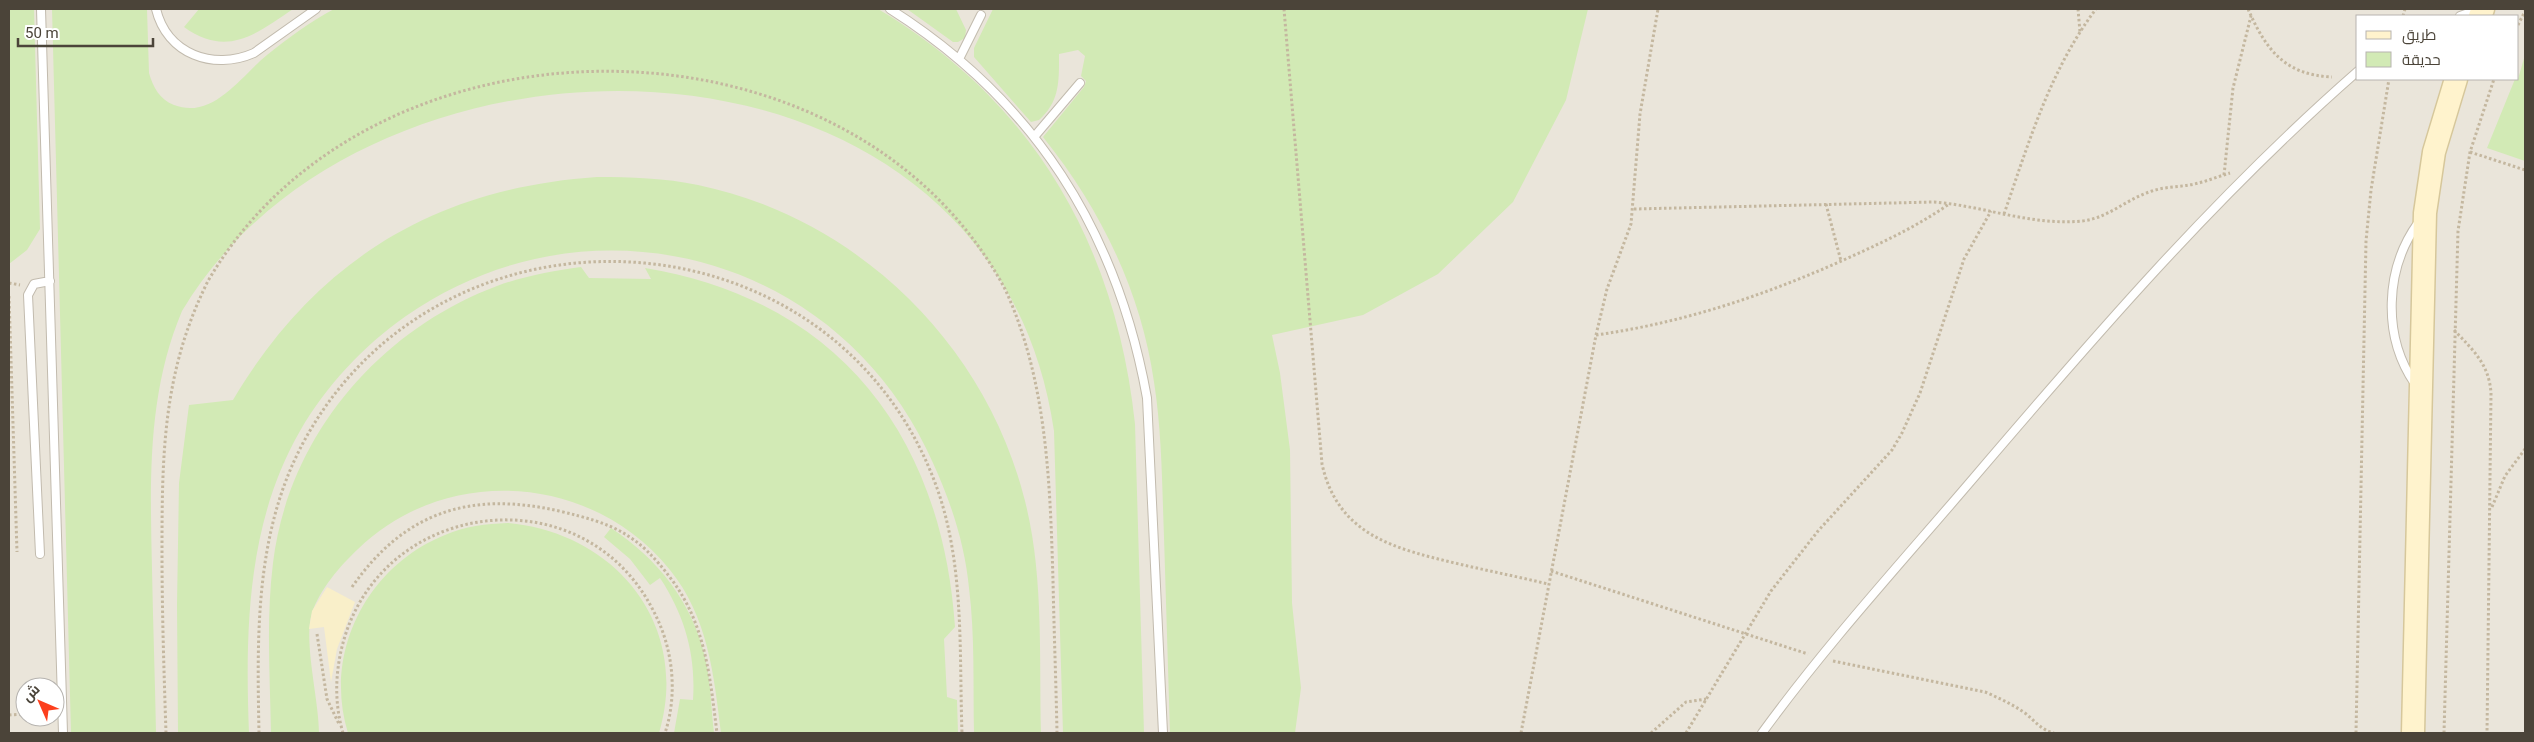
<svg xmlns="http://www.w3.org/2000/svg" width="2534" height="742" font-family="Roboto,Cairo,sans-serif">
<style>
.residential{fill:#eae5da;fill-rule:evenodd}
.green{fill:#d2eab5}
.sand{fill:#f9efc9}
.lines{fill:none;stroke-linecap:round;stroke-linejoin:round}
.lane-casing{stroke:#c2bbae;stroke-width:10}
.secondary-casing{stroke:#d6c79b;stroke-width:25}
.path{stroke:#c4b79f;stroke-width:3;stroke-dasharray:2.5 2.5;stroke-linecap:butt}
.lane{stroke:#fff;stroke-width:8}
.secondary{stroke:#fff3cd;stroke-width:22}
</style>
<rect width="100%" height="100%" fill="#f6f3ec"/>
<path class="residential" d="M9,9H2525V733H9ZM2358,16H2518V79H2358ZM25,687H55V717H25Z"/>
<path class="green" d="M9,9H34L40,229L27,250L9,264Z
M52,9H147L149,73C153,87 160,100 174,105C213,120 241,76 267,55C288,38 310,22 334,9H878C1034,102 1116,245 1135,424L1144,733H1063L1054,431C991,0 367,0 182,311C147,394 150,481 152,569C153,624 155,679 156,733H71Z
M199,9H293C256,34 227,58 184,27Z
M907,9H956L966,30L965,38L958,42H953Z
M993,9H1588L1566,100L1513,202L1438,274L1363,315L1272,335L1280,373L1290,450L1292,603L1301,688L1295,733H1170C1168,668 1166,602 1164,537C1162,485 1162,433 1154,382C1141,291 1100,208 1043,137L1084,87L1086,81L1081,76L1085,56L1078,50L1059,54C1059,81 1060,101 1039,120L1031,122L974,57V48Z
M2525,55V161L2487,148L2515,79H2518Z
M597,177C631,177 665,178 698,185C857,218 986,344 1025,501C1044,576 1039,657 1041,733H974C973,685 975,636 969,588C965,545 951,502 933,463C842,255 591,187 406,316C363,346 326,386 300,431C247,523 245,630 249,733H178L177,605L179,483L189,405L233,400C315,261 435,188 597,177Z
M581,267L589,278L651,279L645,268C839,300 942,436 955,627L944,639L947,697L957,700L958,733H721C714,675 708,617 670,570C593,474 447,463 358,549C340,566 320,589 312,613C303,640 319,700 319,733H271C270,677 266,619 273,563C288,437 379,330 497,286C524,276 553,271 581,267Z
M508,523C616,533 691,625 659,733H348C323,653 367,566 445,535C465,526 486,524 508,523Z
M611,528C658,559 692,602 705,657C711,682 711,708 714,733H674L680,699L693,700C696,655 685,616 660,578L650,585L630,559L604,537Z"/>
<path class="sand" d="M327,587L355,602L337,649L331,682L324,627L309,629L312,611Z"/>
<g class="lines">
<defs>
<path id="lane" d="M41,9L63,733
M156,9C167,54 213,71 254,53L316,9
M890,9C1035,101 1117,231 1147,398L1163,733
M2460,16L2477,10
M959,59L981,15
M1034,137L1080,83
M2415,384C2382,336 2385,269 2418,223
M40,554L28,295L34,284L50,281
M1762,733C1826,645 1900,564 1971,481C2093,338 2216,195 2358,71"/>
<path id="secondary" d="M2480,16L2483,9
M2413,733L2425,213L2434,152L2456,79"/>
</defs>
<use href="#lane" class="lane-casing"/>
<use href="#secondary" class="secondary-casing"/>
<path class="path" d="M1284,9L1322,464C1338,536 1396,549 1459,564C1489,571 1519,577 1548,584
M2078,9L2080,32
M2248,9C2266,50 2285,75 2332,77
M2403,16L2405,9
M2518,25L2525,11
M2470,152L2525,170
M2224,175L2233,88L2251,16
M1826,204L1841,261
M1634,209L1934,202C1984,206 2031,226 2082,221C2109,218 2126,199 2152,191C2164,187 2177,187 2189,185C2203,183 2216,177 2230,173
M2004,214C2029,142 2050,70 2096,9
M9,283L20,285
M9,296L17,552
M2454,330C2473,350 2489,364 2491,393L2487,733
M1596,335C1681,323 1760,297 1839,262C1877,245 1915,228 1949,204
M2492,507L2505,476L2525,449
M1551,571L1808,654
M352,587C405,511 471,491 559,511C614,524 637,533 672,580C706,626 710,678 717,733
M317,634L327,699L339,724
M1833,661L1985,692C1999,698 2012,704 2025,713C2035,721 2041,730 2054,733
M9,715L25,714
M166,733C164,673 162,612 162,551C162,453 163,371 208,281C371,0 851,0 1005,289C1047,380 1050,482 1053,580C1054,631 1056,682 1057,733
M259,733C257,634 255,533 303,443C441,186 828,205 934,480C965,560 959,649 962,733
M343,733C335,706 335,678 341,651C375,498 584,471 654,612C673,648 678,694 665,733
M1521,733L1596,335L1607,289L1631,224L1640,114L1658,9
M1651,733L1686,702L1706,699
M1686,733L1771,591L1818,531L1892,450L1902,433L1920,393L1964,259L1991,211
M2356,733L2366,241L2371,190L2389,79
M2444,733L2458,231L2470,152L2494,79"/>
<use href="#lane" class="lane"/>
<use href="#secondary" class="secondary"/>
</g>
<rect width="2534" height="742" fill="none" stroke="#4b4439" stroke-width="20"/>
<rect x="2356" y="15" width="162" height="65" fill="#ffffff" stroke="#b7b4b0"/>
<rect x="2366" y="31" width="25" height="8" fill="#fff3cd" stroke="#b7b4b0"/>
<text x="2402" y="40" font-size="15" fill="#4b4439">طريق</text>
<rect x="2366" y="52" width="25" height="15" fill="#d2eab5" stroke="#b7b4b0"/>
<text x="2402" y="65" font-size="15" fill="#4b4439">حديقة</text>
<g transform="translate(40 702) rotate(315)"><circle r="24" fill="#ffffff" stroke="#b7b4b0"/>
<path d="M0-4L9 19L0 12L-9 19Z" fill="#fc3f1d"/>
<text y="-8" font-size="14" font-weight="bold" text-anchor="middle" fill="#4b4439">ش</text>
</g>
<path d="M18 38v8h135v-8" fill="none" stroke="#4b4439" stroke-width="2.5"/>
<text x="25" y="38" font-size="15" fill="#4b4439" stroke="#ffffff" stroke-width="4" paint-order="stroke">50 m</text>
</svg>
